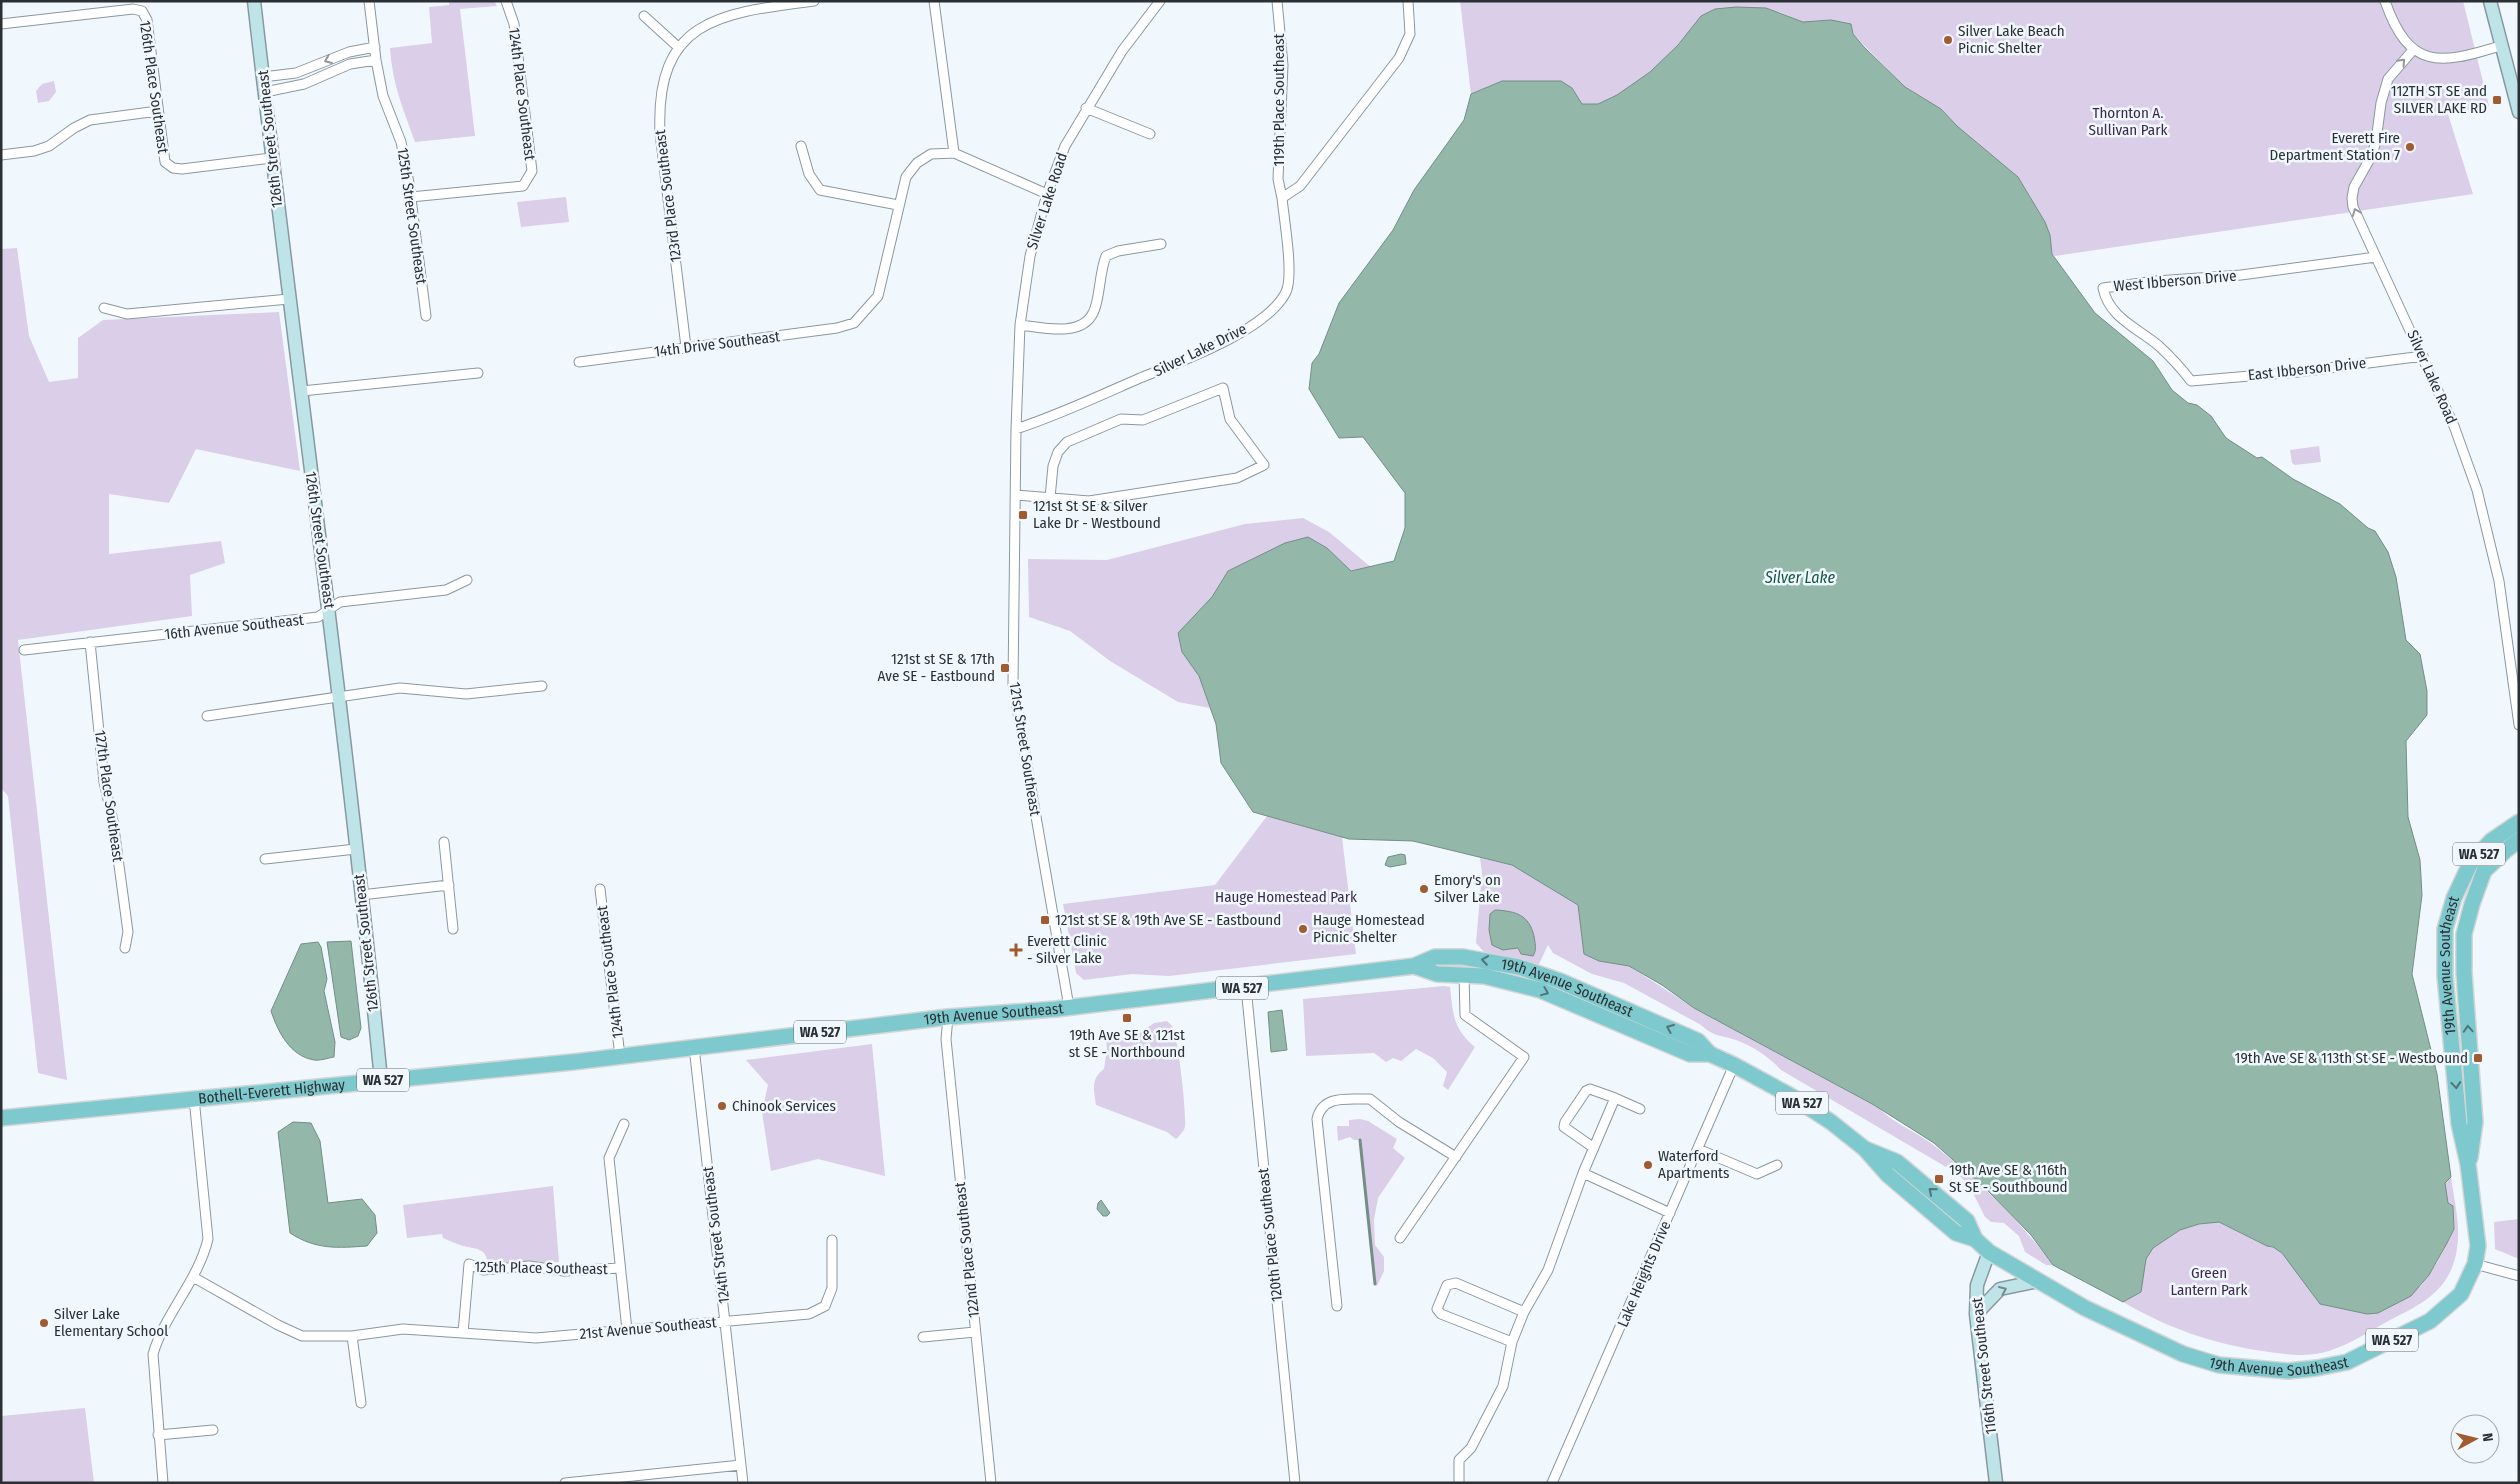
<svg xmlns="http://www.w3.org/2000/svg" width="2520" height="1484" font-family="'Fira Sans Condensed',sans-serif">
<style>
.green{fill:#dacee9}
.water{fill:#93b7a8;stroke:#748e85}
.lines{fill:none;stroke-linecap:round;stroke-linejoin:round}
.stream{stroke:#748e85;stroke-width:3}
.street-casing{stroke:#8898a2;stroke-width:11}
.secondary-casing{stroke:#8898a2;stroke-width:15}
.primary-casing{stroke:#d4d6d6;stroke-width:18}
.street{stroke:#fff;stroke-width:9}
.secondary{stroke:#bee4e7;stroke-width:12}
.primary{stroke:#7ec9ce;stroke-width:15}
.oneway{stroke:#94989a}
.oneway2{stroke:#507579}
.oneway3{stroke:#748a8e}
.poi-dot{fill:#a15b30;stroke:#f1f8fd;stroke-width:2}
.labels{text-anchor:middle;stroke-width:5;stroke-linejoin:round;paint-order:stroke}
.shield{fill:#f1f8fd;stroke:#666c70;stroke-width:1}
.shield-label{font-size:14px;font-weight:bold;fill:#2a3034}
.poi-label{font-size:15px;fill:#2a3034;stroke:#f1f8fd;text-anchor:start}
.street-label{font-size:15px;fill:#2a3034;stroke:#f1f8fd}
.park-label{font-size:15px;fill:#3d2851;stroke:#f1f8fd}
.water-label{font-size:16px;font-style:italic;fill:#145742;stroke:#f1f8fd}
</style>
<rect width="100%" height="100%" fill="#f1f8fd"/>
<path class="green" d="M449,1H494L497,6L460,9L475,136L415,142C403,109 392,83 390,48L432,43L429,7L449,5Z
M1460,1H2463L2489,106L2448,114L2473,194L2055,256L2052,254L2050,235L2045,222L2018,177L1957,126L1941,109L1905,87L1853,34L1831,20L1803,22L1779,12L1701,16C1683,43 1630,97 1598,104C1593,105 1587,104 1582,104L1572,88L1561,81H1502L1471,94Z
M54,81L56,92L49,101L38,103L36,91L42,84Z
M566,197L569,222L521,227L517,202Z
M17,248L29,336L49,382L78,378V338L103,320L279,312L300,471L196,449L169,503L109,494V554L221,541L225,563L190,575L192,616L18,640L67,1080L38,1073L8,796L1,788V249Z
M2319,446L2321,462L2295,465L2292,463L2290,450Z
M1303,518L1329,532L1372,568L1351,571L1327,548L1257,558L1228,571L1212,597L1178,633L1182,652L1199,676L1210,708L1178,702L1110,661L1070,631L1029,617L1028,559L1107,560L1245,524Z
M1267,816L1342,837L1356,954L1169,976L1132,974L1084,980L1076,973L1063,904L1215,885Z
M1480,858L1512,865L1578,905L1599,960L1629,966L1694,1008L1879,1108C1895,1125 1918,1132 1936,1147C1980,1182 2019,1220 2053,1265H2046L2025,1252L2019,1236L2004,1223L1991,1222L1985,1217L1970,1187L1958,1174L1781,1070C1769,1057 1753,1046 1736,1040C1721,1035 1714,1037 1701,1025L1624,983L1592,974L1553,953L1548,945L1538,966L1485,953L1476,943L1482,873Z
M1444,986L1450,987C1453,1014 1453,1029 1475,1047L1448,1090L1443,1086L1447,1072L1433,1058L1416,1049L1401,1061L1393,1058L1386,1062L1374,1053L1306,1056L1303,999Z
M1167,1021C1168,1022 1172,1025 1172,1026C1178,1035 1187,1115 1185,1127C1184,1131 1180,1135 1176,1139L1167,1132L1096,1105C1094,1091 1090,1079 1104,1069L1107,1050L1106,1040L1115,1037L1130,1040L1154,1023Z
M872,1044L885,1176L818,1159L771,1171L762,1112L768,1085L746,1060Z
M1360,1119L1368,1121L1397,1139L1393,1148L1405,1158L1378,1198L1374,1220L1375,1245L1384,1257V1271L1377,1286L1375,1284L1360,1140H1354L1350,1137L1338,1141L1337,1126H1349V1120Z
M2451,1177C2454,1200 2461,1226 2457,1249C2451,1288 2426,1302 2394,1318C2373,1329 2351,1344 2329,1351C2309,1357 2289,1355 2269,1352C2216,1345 2169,1329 2123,1302L2141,1292L2145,1259L2153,1248L2180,1230L2199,1224L2219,1222L2267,1246C2287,1247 2307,1290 2320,1304L2367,1314L2421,1286L2438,1261L2454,1229L2453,1206L2448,1203L2445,1183Z
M553,1186L559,1262L488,1266C487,1250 480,1249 467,1247C459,1245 450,1241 443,1238L442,1234L407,1238L403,1205Z
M2519,1219V1259L2495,1249L2494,1222Z
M85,1408L94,1483H1V1416Z"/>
<path class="water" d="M1736,7L1766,8L1803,22L1831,20L1851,24L1853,34L1864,47L1905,87L1941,109L1957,126L2018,177L2045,222L2050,235L2052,254L2095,313L2153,361L2172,390L2188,403L2197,405L2211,416L2226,438L2257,458L2262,457L2293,479L2340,504L2368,528L2375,531L2388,552L2396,577L2406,640L2420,654L2427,691V715L2406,741L2408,817L2420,860L2422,895L2412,974L2437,1074L2451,1177L2445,1183L2448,1203L2453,1206L2454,1229L2447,1243L2429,1275L2411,1296L2378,1313L2367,1314L2320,1304L2282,1253L2273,1247L2267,1246L2219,1222L2199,1224L2180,1230L2153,1248L2146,1259L2141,1292L2123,1302L2053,1265L2031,1235L1987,1190L1934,1143L1874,1105L1694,1008L1662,985L1629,966L1599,961L1584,954L1578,905L1512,865L1413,841L1349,839L1253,812L1221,763L1216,724L1199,676L1182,652L1178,633L1212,597L1228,571L1285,543L1308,537L1327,548L1351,571L1394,561L1405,528V493L1363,437L1339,438L1309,389L1312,363L1319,354L1339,303L1393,230L1414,190L1464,120L1471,94L1502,81H1561L1572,88L1582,104H1598L1617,95L1650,72L1678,45L1701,16L1715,9Z
M1401,854L1405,855L1406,864L1390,867L1385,865L1388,857Z
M1495,910C1516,911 1529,915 1534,936C1535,943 1537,950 1533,956L1521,954L1518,948L1503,950L1492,945L1489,930L1490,914Z
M351,941L361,1028L358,1036L349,1040L341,1037L327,942Z
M318,942L321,947L327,979L324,991L335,1042L334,1057C328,1058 320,1061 314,1060C290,1056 278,1032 271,1011L301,944Z
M1282,1010L1287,1050L1271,1052L1268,1012Z
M293,1122L311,1123L320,1141L328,1203L362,1199L375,1215L377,1233L367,1246C338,1248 316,1250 290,1233L278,1132Z
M1101,1200L1110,1213L1107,1216H1103L1097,1209L1098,1203Z"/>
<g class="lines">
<path class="stream" d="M1360,1140L1375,1284"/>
<defs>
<path id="street" d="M369,1L376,60L383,96L401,142L409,183L426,316
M934,1L954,153
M1277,1L1283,65L1278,179L1282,198
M2385,1C2409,70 2439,65 2500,46
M644,16L677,46
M1,24L133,9L142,11L147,20L165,162L173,168L182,169L271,158
M2413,50L2388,79L2381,103L2376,141L2372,155L2354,187L2352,198L2353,207L2376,257L2454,426L2477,490L2499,581L2519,725
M263,77L296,73L349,52L375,47
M265,92L304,84L350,64L376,60
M1086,108L1150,134
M801,146L809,174L820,190L898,205
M1,155L34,151L49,146L74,128L90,120L158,111
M411,197L523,186L532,171L514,24L506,1
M2376,257L2241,275L2156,281L2103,288C2109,318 2138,328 2159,346C2171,357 2181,368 2191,381L2298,372L2423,356
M104,308L127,314L289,299
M1020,325C1041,327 1081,338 1093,313C1100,301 1099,273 1106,256L1118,251L1161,244
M686,347L660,133C655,19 720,13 814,1
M579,362L837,328L854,323L878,296L906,177L917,163L931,154L954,153L1047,194
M302,391L478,373
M1016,429C1059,415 1099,396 1140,378C1179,362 1267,331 1286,292C1294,275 1284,219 1282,198L1300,186L1399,58L1410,34L1408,1
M1016,495L1089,501L1237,478L1264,465L1230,419L1223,388L1143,420L1121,419L1067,442L1058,452L1053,466L1050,498
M90,642L104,782L113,821L128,932L125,948
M24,650L318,617L340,602L446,590L467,580
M207,716L400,688L466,694L542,686
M444,842L453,929
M265,859L356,849
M600,889L620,1056
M361,895L449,885
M1246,987L1295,1483
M1069,1007L1013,684L1016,429L1020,325L1030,256L1047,194L1065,146L1122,51L1160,1
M948,1017L946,1039L991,1483
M694,1047L743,1483
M1615,1098L1640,1109
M624,1124L609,1158L627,1330
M1698,1149L1757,1174L1777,1165
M1583,1173L1670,1213
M1400,1238L1524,1057L1465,1015L1464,974
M2475,1264L2519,1276
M193,1277L278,1325L302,1336H352L403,1329L536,1338L809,1314L825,1306L832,1288V1240
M1337,1306L1317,1119C1323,1094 1348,1100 1370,1099L1399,1122L1456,1157
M463,1333L469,1264L483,1270L529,1266L564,1271L620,1268
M352,1336L361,1403
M923,1337L975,1332
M1512,1342L1441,1314L1437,1309L1447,1285L1456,1283L1524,1312
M158,1435L213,1430
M163,1483L153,1354C165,1313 198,1281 208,1239L194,1098
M565,1483L741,1465
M1459,1483V1460L1471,1448L1503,1386L1512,1342L1524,1312L1548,1270L1583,1173L1615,1098L1590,1089L1586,1091L1565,1122L1564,1127L1594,1148
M1552,1483L1734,1065"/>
<path id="secondary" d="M254,1C295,361 346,720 381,1080
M2490,1L2519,112
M1989,1252L1977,1285L1976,1314L1996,1483
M1976,1314L2000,1289L2038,1281"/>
<g id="primary">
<path d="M1414,966L1437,974L1484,976L1540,990L1690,1054H1710L1734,1065L1791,1096L1831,1122L1865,1149L1888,1175L1956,1233L1975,1239"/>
<path id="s1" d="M1,1118L573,1062L948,1017L1056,1009L1414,966L1435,957H1463L1519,967L1560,981L1698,1041L1710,1054"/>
<path id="s2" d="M1865,1149L1897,1162L1967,1221L1975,1239L1989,1252L2085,1308L2183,1354L2219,1365L2288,1371L2317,1368L2347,1362L2430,1321L2461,1294L2475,1264L2478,1246L2468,1164L2459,1124L2445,976V929L2454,898L2470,864L2491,841L2519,822"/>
<path d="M2470,1158L2475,1122L2464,973V934L2472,904L2484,871L2506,850L2519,840"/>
</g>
</defs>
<use href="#street" class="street-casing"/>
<use href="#secondary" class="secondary-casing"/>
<use href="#primary" class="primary-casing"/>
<use href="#street" class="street"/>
<use href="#secondary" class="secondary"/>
<use href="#primary" class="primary"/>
</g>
<defs><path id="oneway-chevron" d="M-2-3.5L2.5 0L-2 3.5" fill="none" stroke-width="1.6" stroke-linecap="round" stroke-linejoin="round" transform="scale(1.25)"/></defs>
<g class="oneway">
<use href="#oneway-chevron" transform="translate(328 60) rotate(157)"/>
<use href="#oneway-chevron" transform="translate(2402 62) rotate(-47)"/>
<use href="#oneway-chevron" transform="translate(2356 212) rotate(-112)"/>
</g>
<g class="oneway2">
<use href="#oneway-chevron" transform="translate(1485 960) rotate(-172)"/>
<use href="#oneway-chevron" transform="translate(1545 992) rotate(22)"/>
<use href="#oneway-chevron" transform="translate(1670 1028) rotate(-157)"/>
<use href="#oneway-chevron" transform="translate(2468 1029) rotate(-94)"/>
<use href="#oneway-chevron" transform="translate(2456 1085) rotate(85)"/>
<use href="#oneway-chevron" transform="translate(1932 1191) rotate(-140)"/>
</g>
<use class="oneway3" href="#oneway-chevron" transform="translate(2003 1290) rotate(-23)"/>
<g class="poi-dot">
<circle cx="1948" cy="40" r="5"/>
<rect x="2492" y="95" width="10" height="10" rx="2.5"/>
<circle cx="2410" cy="147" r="5"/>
<rect x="1018" y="510" width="10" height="10" rx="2.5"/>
<rect x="1000" y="663" width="10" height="10" rx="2.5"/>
<circle cx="1424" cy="889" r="5"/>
<rect x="1040" y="915" width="10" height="10" rx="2.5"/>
<circle cx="1303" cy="929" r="5"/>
<path d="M1013.5 942.5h5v5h5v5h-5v5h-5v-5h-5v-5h5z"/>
<rect x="1122" y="1013" width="10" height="10" rx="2.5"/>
<rect x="2473" y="1053" width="10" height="10" rx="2.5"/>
<circle cx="722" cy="1106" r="5"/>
<circle cx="1648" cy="1165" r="5"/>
<rect x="1934" y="1174" width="10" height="10" rx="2.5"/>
<circle cx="44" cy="1323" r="5"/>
</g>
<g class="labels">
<g class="shield">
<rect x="2453" y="842.5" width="52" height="23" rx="4"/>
<rect x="1216" y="976.5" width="52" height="23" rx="4"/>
<rect x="794" y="1020.5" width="52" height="23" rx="4"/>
<rect x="357" y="1068.5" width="52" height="23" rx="4"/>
<rect x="1776" y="1091.5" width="52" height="23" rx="4"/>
<rect x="2366" y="1328.5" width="52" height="23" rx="4"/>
</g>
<g class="shield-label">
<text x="2479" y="859">WA 527</text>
<text x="1242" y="993">WA 527</text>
<text x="820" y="1037">WA 527</text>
<text x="383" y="1085">WA 527</text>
<text x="1802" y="1108">WA 527</text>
<text x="2392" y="1345">WA 527</text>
</g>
<g class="poi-label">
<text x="1958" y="36">Silver Lake Beach<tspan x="1958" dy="17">Picnic Shelter</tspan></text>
<text x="2487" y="96" text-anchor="end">112TH ST SE and<tspan x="2487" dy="17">SILVER LAKE RD</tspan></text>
<text x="2400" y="143" text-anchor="end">Everett Fire<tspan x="2400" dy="17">Department Station 7</tspan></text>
<text x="1033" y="511">121st St SE &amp; Silver<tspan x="1033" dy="17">Lake Dr - Westbound</tspan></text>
<text x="995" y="664" text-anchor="end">121st st SE &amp; 17th<tspan x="995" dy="17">Ave SE - Eastbound</tspan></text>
<text x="1434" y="885">Emory's on<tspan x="1434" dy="17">Silver Lake</tspan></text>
<text x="1055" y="925">121st st SE &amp; 19th Ave SE - Eastbound</text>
<text x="1313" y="925">Hauge Homestead<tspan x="1313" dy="17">Picnic Shelter</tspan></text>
<text x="1027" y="946">Everett Clinic<tspan x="1027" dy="17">- Silver Lake</tspan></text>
<text x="1127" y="1040" text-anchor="middle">19th Ave SE &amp; 121st<tspan x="1127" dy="17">st SE - Northbound</tspan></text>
<text x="2468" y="1063" text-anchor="end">19th Ave SE &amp; 113th St SE - Westbound</text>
<text x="732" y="1111">Chinook Services</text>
<text x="1658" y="1161">Waterford<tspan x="1658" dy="17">Apartments</tspan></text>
<text x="1949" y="1175">19th Ave SE &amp; 116th<tspan x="1949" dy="17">St SE - Southbound</tspan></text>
<text x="54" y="1319">Silver Lake<tspan x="54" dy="17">Elementary School</tspan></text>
</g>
<g class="street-label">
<text transform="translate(154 87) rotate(82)" y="5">126th Place Southeast</text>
<text transform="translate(522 94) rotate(83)" y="5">124th Place Southeast</text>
<text transform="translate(1279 100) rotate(-90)" y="5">119th Place Southeast</text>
<text transform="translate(270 139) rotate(-96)" y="5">126th Street Southeast</text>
<text transform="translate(668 196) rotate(-97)" y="5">123rd Place Southeast</text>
<text transform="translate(1047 201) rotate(-72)" y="5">Silver Lake Road</text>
<text transform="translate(412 216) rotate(82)" y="5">125th Street Southeast</text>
<text transform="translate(2175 281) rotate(-5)" y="5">West Ibberson Drive</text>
<text transform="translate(717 344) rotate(-7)" y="5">14th Drive Southeast</text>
<text transform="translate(1200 350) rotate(-26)" y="5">Silver Lake Drive</text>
<text transform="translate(2307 369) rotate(-6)" y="5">East Ibberson Drive</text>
<text transform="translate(2432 377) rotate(66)" y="5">Silver Lake Road</text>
<text transform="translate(320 540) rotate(82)" y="5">126th Street Southeast</text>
<text transform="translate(234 627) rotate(-6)" y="5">16th Avenue Southeast</text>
<text transform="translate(1025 749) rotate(81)" y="5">121st Street Southeast</text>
<text transform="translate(109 796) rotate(82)" y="5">127th Place Southeast</text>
<text transform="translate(366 943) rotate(-96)" y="5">126th Street Southeast</text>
<text dy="5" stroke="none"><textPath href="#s2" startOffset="1019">19th Avenue Southeast</textPath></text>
<text transform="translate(610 972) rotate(-97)" y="5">124th Place Southeast</text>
<text dy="5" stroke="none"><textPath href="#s1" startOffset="1581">19th Avenue Southeast</textPath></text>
<text dy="5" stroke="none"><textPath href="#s1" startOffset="998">19th Avenue Southeast</textPath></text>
<text dy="5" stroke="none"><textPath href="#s1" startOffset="272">Bothell-Everett Highway</textPath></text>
<text transform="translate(716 1235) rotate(-97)" y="5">124th Street Southeast</text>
<text transform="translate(1270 1235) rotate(-96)" y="5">120th Place Southeast</text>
<text transform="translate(967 1250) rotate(-96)" y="5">122nd Place Southeast</text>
<text transform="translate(541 1268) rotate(1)" y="5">125th Place Southeast</text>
<text transform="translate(1644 1274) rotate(-67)" y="5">Lake Heights Drive</text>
<text transform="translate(648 1328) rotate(-5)" y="5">21st Avenue Southeast</text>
<text dy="5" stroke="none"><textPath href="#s2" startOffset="482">19th Avenue Southeast</textPath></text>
<text transform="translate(1984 1366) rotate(-96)" y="5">116th Street Southeast</text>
</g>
<g class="park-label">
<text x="2128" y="118">Thornton A.<tspan x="2128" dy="17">Sullivan Park</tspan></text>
<text x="1286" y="902">Hauge Homestead Park</text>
<text x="2209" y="1278">Green<tspan x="2209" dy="17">Lantern Park</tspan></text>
</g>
<g class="water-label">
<text x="1800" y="583">Silver Lake</text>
</g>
</g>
<rect width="2520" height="1484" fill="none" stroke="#2a3034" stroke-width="5"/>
<g transform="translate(2475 1439) rotate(83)"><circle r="24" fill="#f1f8fd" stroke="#a1a8ad"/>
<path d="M0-4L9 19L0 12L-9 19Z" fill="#a15b30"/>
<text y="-8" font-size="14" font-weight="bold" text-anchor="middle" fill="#2a3034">N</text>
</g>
</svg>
